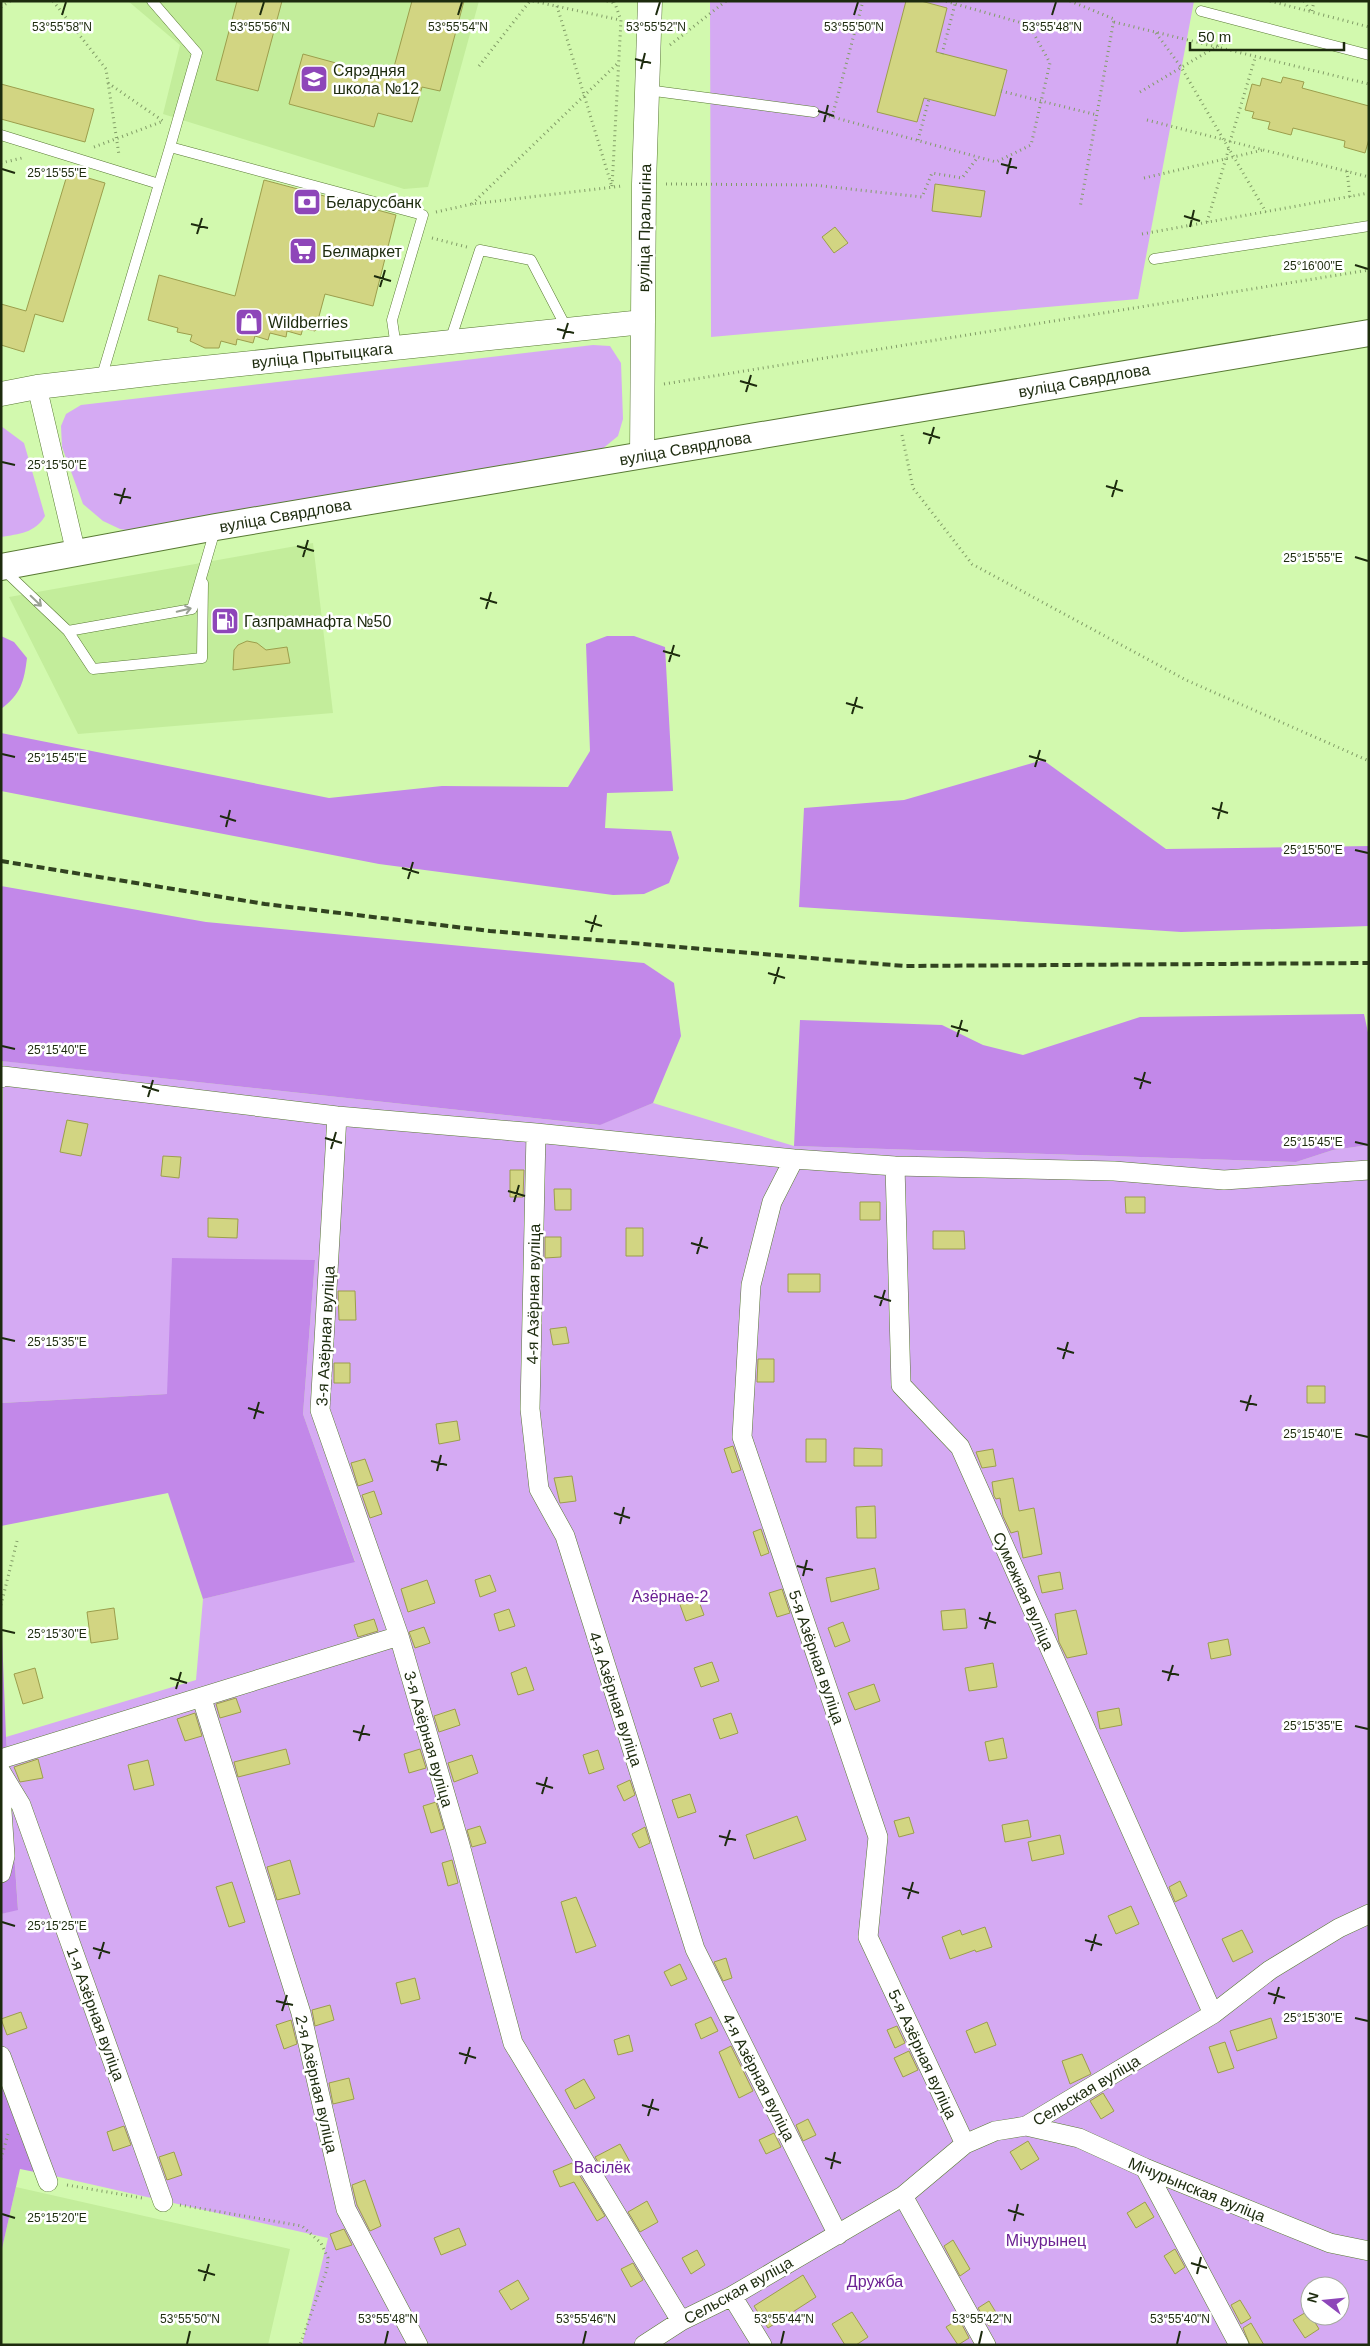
<svg xmlns="http://www.w3.org/2000/svg" width="1370" height="2346" font-family="Arial,sans-serif">
<style>
.built{fill:#c3ed9b}
.green{fill:#d5aaf3;fill-rule:evenodd}
.forest{fill:#c288e9}
.building{fill:#d2d582;stroke:#9c9e4c}
.lines{fill:none;stroke-linecap:round;stroke-linejoin:round}
.service-casing{stroke:#587933;stroke-width:11}
.minor-casing{stroke:#587933;stroke-width:20}
.tertiary-casing{stroke:#587933;stroke-width:25}
.secondary-casing{stroke:#587933;stroke-width:28}
.path{stroke:#819c66;stroke-width:3;stroke-dasharray:1 4;stroke-linecap:butt}
.service{stroke:#fff;stroke-width:10}
.minor{stroke:#fff;stroke-width:19}
.tertiary{stroke:#fff;stroke-width:24}
.secondary{stroke:#fff;stroke-width:26}
.rail{stroke:#324320;stroke-width:4;stroke-dasharray:8 4;stroke-linecap:butt}
.oneway{stroke:#99a093}
.ticks{fill:none;stroke:#1d2b0e;stroke-width:2}
.labels{text-anchor:middle;stroke-width:5;stroke-linejoin:round;paint-order:stroke}
.poi-label{font-size:16px;fill:#1d2b0e;stroke:#fff;text-anchor:start}
.street-label{font-size:16px;fill:#1d2b0e;stroke:#fff}
.park-label{font-size:16px;fill:#6b2193;stroke:#fff}
.ticks-label{font-size:12px;text-anchor:middle;fill:#1d2b0e;stroke:#fff;stroke-width:5;stroke-linejoin:round;paint-order:stroke}
</style>
<rect width="100%" height="100%" fill="#d2f9ae"/>
<path class="built" d="M128,1H479L428,187L404,189L163,114L180,45Z
M313,543L333,713L78,734L9,597Z
M16,2187L290,2249L268,2345H1V2253Z"/>
<path class="green" d="M710,1H1194L1138,299L711,337Z
M593,345L610,346L621,363L623,419L618,436L601,450L138,532L120,529L103,521L83,504L62,447L61,426L66,414L81,405Z
M1,426L24,443L45,516C35,533 19,534 1,537Z
M3,1061L599,1125L653,1103L794,1146L1296,1162L1333,1150L1369,1145V2345H302L328,2238L50,2175L1,2071V1914L18,1909L6,1737L196,1680L203,1599L355,1561L303,1414L315,1260L167,1394L1,1403ZM1310,2286H1340V2316H1310Z"/>
<path class="forest" d="M1,636L14,642L27,658C24,682 21,694 1,709Z
M607,636H634L665,647L673,791L607,793L605,828L671,831L679,858L669,883L644,894L613,895L379,864L1,791V733L329,798L442,786L568,787L590,751L586,644Z
M1043,760L1166,849L1369,846V926L1181,932L799,907L804,808L904,800Z
M1,886L206,922L644,963L674,983L681,1036L653,1103L600,1125L1,1061Z
M1364,1014L1369,1037V1145L1333,1150L1296,1162L794,1146L800,1020L942,1025L983,1045L1023,1055L1140,1017Z
M172,1258L315,1260L303,1414L355,1562L203,1599L168,1493L1,1526V1403L167,1394Z
M1,1610L6,1737L18,1910L1,1914Z
M1,2071L50,2175L20,2169L1,2253Z"/>
<path class="building" d="M237,1H282L258,91L216,80Z
M412,1H464L440,91L422,87L412,122L378,113L374,127L289,104L303,54L391,78Z
M906,1H921L947,8L936,52L1007,70L995,116L924,98L917,122L877,112Z
M1283,77L1304,82L1302,88L1369,106V139L1365,153L1344,147L1345,141L1293,128L1291,135L1268,129L1270,122L1252,118L1254,112L1245,110L1252,84L1260,86L1262,78L1281,83Z
M1,84L94,109L85,142L1,119Z
M68,172L105,183L63,322L35,314L24,352L1,345V304L26,311Z
M264,180L396,215L373,306L325,294L315,331L303,328L301,335L287,331L286,337L270,333L268,340L255,336L253,343L237,339L236,345L221,341L219,348H205L190,341L192,335L177,332L178,328L148,320L159,275L235,296Z
M935,184L985,191L981,217L932,211Z
M835,227L848,243L834,253L822,237Z
M247,641L257,643L266,650L287,647L290,663L233,670L234,650L238,645Z
M67,1120L88,1124L81,1156L60,1152Z
M163,1156L181,1157L179,1178L161,1176Z
M510,1170H524L523,1197H510Z
M554,1189H571V1210H555Z
M1125,1197H1145V1213H1126Z
M860,1202H880V1220H860Z
M208,1218L238,1219L237,1238L208,1237Z
M626,1228H643V1256H626Z
M933,1231H964L965,1249H933Z
M545,1237H561V1257L545,1258Z
M788,1274H820V1292H788Z
M338,1291H355L356,1320H339Z
M566,1327L569,1343L553,1345L550,1329Z
M758,1359H774V1382H757Z
M334,1363H350V1383H334Z
M1307,1386H1325V1403H1307Z
M457,1421L460,1440L439,1444L436,1424Z
M806,1439H826V1462H806Z
M733,1446L741,1470L732,1473L724,1449Z
M854,1448L882,1449V1466H854Z
M993,1449L996,1466L982,1468L976,1452Z
M365,1459L373,1481L358,1486L351,1463Z
M572,1476L576,1501L560,1503L554,1478Z
M1013,1478L1019,1511L1034,1508L1042,1554L1023,1558L1018,1531L1011,1533L1003,1516L1000,1498L996,1499L994,1496L992,1482Z
M374,1491L382,1514L370,1518L362,1495Z
M875,1506L876,1538H857L856,1507Z
M761,1529L769,1553L761,1556L753,1532Z
M875,1568L879,1589L831,1602L826,1578Z
M1060,1572L1063,1589L1042,1593L1038,1576Z
M490,1575L496,1591L480,1597L475,1580Z
M427,1580L435,1603L408,1612L401,1589Z
M782,1589L790,1613L777,1617L769,1593Z
M697,1596L704,1615L686,1621L679,1602Z
M114,1608L118,1639L91,1643L87,1612Z
M509,1609L515,1626L499,1631L494,1614Z
M965,1609L967,1628L943,1630L941,1611Z
M1076,1610L1087,1654L1067,1658L1059,1642L1055,1614Z
M374,1619L378,1631L358,1637L354,1625Z
M843,1622L850,1641L835,1647L828,1628Z
M424,1627L430,1643L415,1648L409,1632Z
M1228,1639L1231,1655L1211,1659L1208,1643Z
M712,1662L719,1681L701,1687L694,1668Z
M993,1663L997,1687L969,1691L965,1668Z
M526,1667L534,1690L518,1695L511,1673Z
M35,1668L43,1698L23,1704L14,1674Z
M874,1684L880,1701L855,1710L848,1693Z
M236,1698L241,1712L220,1718L216,1704Z
M1119,1708L1122,1725L1100,1729L1097,1712Z
M455,1709L460,1725L439,1732L434,1716Z
M195,1713L202,1736L185,1741L177,1719Z
M731,1713L738,1733L720,1739L713,1719Z
M1003,1738L1007,1758L989,1761L985,1742Z
M286,1749L290,1764L238,1777L234,1762Z
M420,1749L426,1768L409,1773L404,1754Z
M598,1750L604,1769L589,1774L583,1755Z
M472,1755L478,1773L454,1782L448,1763Z
M38,1759L43,1778L20,1782L14,1767Z
M148,1760L154,1785L134,1790L128,1765Z
M630,1780L635,1795L624,1801L617,1786Z
M690,1794L696,1812L678,1818L672,1800Z
M436,1802L444,1829L431,1833L423,1806Z
M797,1816L806,1840L754,1859L746,1835Z
M909,1817L914,1833L899,1837L894,1821Z
M1028,1820L1031,1837L1005,1842L1002,1825Z
M480,1826L486,1843L472,1847L467,1830Z
M645,1827L650,1843L639,1848L632,1834Z
M1060,1835L1064,1854L1032,1861L1028,1842Z
M290,1860L300,1894L277,1900L267,1867Z
M452,1860L458,1883L448,1886L442,1863Z
M1180,1881L1187,1896L1175,1902L1169,1887Z
M232,1882L245,1922L229,1927L216,1887Z
M576,1897L596,1946L576,1953L561,1902Z
M1131,1906L1139,1924L1116,1934L1108,1916Z
M985,1927L992,1947L976,1952L975,1950L950,1959L942,1937L960,1930L962,1935Z
M1242,1930L1253,1952L1233,1962L1222,1939Z
M726,1958L732,1978L723,1981L714,1962Z
M680,1964L687,1979L671,1986L664,1972Z
M415,1978L420,1999L401,2004L396,1983Z
M330,2005L334,2020L315,2026L312,2010Z
M21,2012L27,2028L7,2035L1,2019Z
M711,2017L718,2031L701,2039L695,2024Z
M1271,2018L1277,2038L1237,2051L1230,2031Z
M291,2020L297,2044L284,2049L276,2025Z
M987,2022L996,2045L975,2053L966,2031Z
M897,2026L905,2043L895,2048L887,2030Z
M629,2035L633,2051L618,2055L614,2040Z
M1225,2042L1234,2068L1218,2073L1209,2047Z
M731,2046L753,2091L739,2098L719,2052Z
M909,2051L918,2070L903,2077L894,2058Z
M1082,2054L1091,2074L1070,2084L1062,2061Z
M349,2078L354,2099L333,2104L329,2083Z
M584,2079L595,2098L575,2109L565,2090Z
M1103,2093L1114,2111L1101,2119L1090,2101Z
M808,2119L816,2135L803,2141L796,2125Z
M124,2126L131,2145L113,2151L107,2132Z
M774,2133L781,2147L766,2154L759,2140Z
M1028,2141L1039,2159L1021,2170L1010,2152Z
M620,2144L630,2162L606,2175L595,2157Z
M174,2152L182,2175L167,2180L159,2157Z
M572,2163L605,2216L597,2221L574,2182L560,2187L553,2171Z
M365,2180L381,2226L370,2231L357,2205L352,2185Z
M647,2201L658,2222L640,2232L628,2212Z
M1145,2202L1154,2217L1136,2228L1127,2213Z
M459,2228L466,2245L441,2255L434,2238Z
M344,2229L352,2245L336,2250L330,2234Z
M953,2240L970,2269L960,2276L944,2246Z
M1175,2249L1185,2267L1175,2274L1164,2256Z
M697,2250L705,2265L691,2274L682,2258Z
M633,2263L643,2280L631,2287L621,2269Z
M803,2275L816,2297L768,2328L754,2306Z
M518,2280L529,2299L511,2310L499,2291Z
M1240,2300L1251,2318L1241,2324L1231,2305Z
M989,2301L1000,2319L989,2326L978,2308Z
M1308,2311L1319,2329L1305,2338L1293,2320Z
M852,2312L868,2337L856,2345H845L832,2324Z
M959,2319L969,2338L958,2345L946,2327Z
M1251,2323L1264,2345H1250L1243,2328Z"/>
<g class="lines">
<defs>
<path id="service" d="M152,1L197,53L170,147
M1201,11L1369,55
M647,90L814,112
M1,135L159,184
M1154,259L1369,226
M450,341L480,250L531,260L567,329
M101,379L170,147L423,215L392,320L396,347
M4,570L68,631L192,609L215,530
M68,631L93,669L202,658L203,583"/>
<path id="minor" d="M37,387L76,553
M1,1078L3,1076L337,1116L536,1133L794,1159L895,1166L1114,1171L1224,1180L1369,1170
M337,1116L320,1410L399,1636L460,1845L513,2043L681,2321
M536,1133L530,1409L539,1489L565,1536L695,1949L838,2235
M794,1159L772,1202L751,1285L742,1437L878,1837L868,1937L965,2144
M895,1166L901,1385L960,1447L1213,2014
M202,1699L301,2013L346,2209L418,2345
M1,1759L399,1636
M1,1772L21,1805L163,2202
M1,1796L5,1856L1,1873
M1,2056L48,2182
M1026,2126L1079,2138L1145,2168L1330,2243L1369,2251
M1145,2168L1239,2345
M903,2196L986,2345
M732,2296L762,2345
M644,2345L681,2321L732,2296L903,2196L965,2144L995,2131L1026,2126L1213,2014L1270,1970L1339,1928L1369,1914"/>
<path id="tertiary" d="M1,394L37,387L165,372L643,322
M642,455L644,184L650,1"/>
<path id="secondary" d="M1,567L216,527L1369,333"/>
</defs>
<use href="#service" class="service-casing"/>
<use href="#minor" class="minor-casing"/>
<use href="#tertiary" class="tertiary-casing"/>
<use href="#secondary" class="secondary-casing"/>
<path class="path" d="M53,1L106,69L119,155
M533,1L620,20
M607,1L614,3
M1070,1L1114,19L1080,208
M1270,1L1369,27
M1304,1L1311,12
M557,6L612,187L621,20L614,1
M1,7L10,1
M1312,11L1314,1
M1114,22L1369,84
M1156,33L1181,67L1266,212
M670,45L726,1
M942,54L955,4
M479,66L530,1
M108,83L163,121
M1001,91L1097,115
M1140,92L1234,36
M829,116L996,162L1031,145L1050,63L1029,25L945,1
M832,117L863,1
M1147,120L1369,177
M918,140L929,99
M1230,142L1255,58
M94,147L161,122
M1,163L22,158
M1347,171L1350,197
M1144,178L1263,150
M666,184L814,185L922,197L932,173L962,178L978,157
M472,204L618,63
M436,212L472,204L622,186
M1207,222L1229,148
M1142,234L1369,193
M432,238L467,247
M664,384L1369,270
M902,435L913,488L972,564L1186,680L1369,761
M1,1605L17,1541
M1,2159L8,2134
M67,2185L142,2198
M180,2205L302,2226L321,2243L328,2258L327,2269L300,2345"/>
<use href="#service" class="service"/>
<use href="#minor" class="minor"/>
<use href="#tertiary" class="tertiary"/>
<use href="#secondary" class="secondary"/>
<path class="rail" d="M1,861L265,904L490,931L904,966L1369,963"/>
</g>
<defs><path id="oneway-shaft" d="M-6 0H5M1.5-3L5.5 0L1.5 3" fill="none" stroke-width="1.6" stroke-linecap="round" stroke-linejoin="round" transform="scale(1.25)"/></defs>
<g class="oneway">
<use href="#oneway-shaft" transform="translate(36 601) rotate(44)"/>
<use href="#oneway-shaft" transform="translate(184 610) rotate(-13)"/>
</g>
<path class="ticks" d="M62,15L66,2M260,15L264,2M458,15L462,2M656,15L660,2M854,15L858,2M1052,15L1056,2M635,59L651,63M641,69L645,53M818,111L834,116M824,122L828,105M1001,164L1017,168M2,169L15,173M1007,174L1011,158M1184,216L1200,221M191,224L208,228M1190,227L1194,210M197,234L202,218M1355,265L1368,269M374,276L391,281M380,287L385,270M557,329L574,333M563,339L568,323M740,381L757,386M746,392L751,375M923,433L940,438M929,444L934,427M2,462L15,465M1106,486L1123,491M114,494L131,498M1112,497L1117,480M120,504L125,488M297,546L314,551M303,557L308,540M1355,557L1368,561M480,598L497,603M486,609L491,592M663,651L680,656M669,662L674,645M846,703L863,708M852,714L857,697M2,754L15,757M1029,756L1046,761M1035,767L1040,750M1212,808L1228,813M220,816L236,821M1218,819L1222,802M226,827L230,810M1355,850L1368,853M402,868L419,873M408,879L413,862M585,921L602,926M591,932L596,915M768,973L785,978M774,984L779,967M951,1026L968,1031M957,1037L962,1020M2,1046L15,1049M1134,1078L1151,1083M142,1086L159,1091M1140,1089L1145,1072M148,1097L153,1080M325,1138L342,1143M1355,1142L1368,1145M331,1149L336,1132M508,1191L525,1196M514,1202L519,1185M691,1243L708,1248M697,1254L702,1237M874,1296L891,1301M880,1306L885,1290M2,1338L15,1341M1057,1348L1074,1353M1063,1359L1068,1342M1240,1401L1257,1405M248,1408L264,1413M1246,1411L1251,1395M254,1419L259,1402M1355,1434L1368,1437M431,1461L447,1465M437,1471L441,1455M614,1513L630,1518M620,1524L624,1507M797,1566L813,1570M803,1576L807,1560M979,1618L996,1623M985,1629L990,1612M2,1630L15,1633M1162,1671L1179,1675M170,1678L187,1683M1168,1681L1173,1665M176,1689L181,1672M1355,1726L1368,1729M353,1731L370,1735M359,1741L364,1725M536,1783L553,1788M542,1794L547,1777M719,1836L736,1840M725,1846L730,1830M902,1888L919,1893M908,1899L913,1882M2,1922L15,1926M1085,1940L1102,1945M93,1948L110,1953M1091,1951L1096,1934M99,1959L104,1942M1268,1993L1285,1998M276,2001L293,2005M1274,2004L1279,1987M282,2011L287,1995M1355,2018L1368,2021M459,2053L476,2058M465,2064L470,2047M642,2105L659,2110M648,2116L653,2099M825,2158L841,2163M831,2169L835,2152M1008,2210L1024,2215M2,2214L15,2218M1014,2221L1018,2204M1191,2263L1207,2268M198,2270L215,2275M1197,2274L1201,2257M204,2281L209,2264M187,2344L190,2331M385,2344L388,2331M583,2344L586,2331M781,2344L784,2331M979,2344L982,2331M1177,2344L1180,2331"/>
<defs>
<symbol id="school-square" viewBox="-11 -11 22 22"><rect x="-9" y="-9" width="18" height="18" rx="4" fill="#8e46b9" stroke="#fff"/><path d="M0-5L7-2L0 1L-7-2ZM-4 1L0 2.5L4 1V4Q0 6-4 4Z" fill="#fff"/></symbol>
<symbol id="bank-square" viewBox="-11 -11 22 22"><rect x="-9" y="-9" width="18" height="18" rx="4" fill="#8e46b9" stroke="#fff"/><path d="M-6-4H6V4H-6ZM0-2.3a2.3 2.3 0 1 0 0 4.6a2.3 2.3 0 1 0 0-4.6Z" fill="#fff"/></symbol>
<symbol id="supermarket-square" viewBox="-11 -11 22 22"><rect x="-9" y="-9" width="18" height="18" rx="4" fill="#8e46b9" stroke="#fff"/><path d="M-6-5.5h2.5l.6 2H6L4.5 2H-2.5L-4.4-4H-6ZM-1.5 3.2a1.3 1.3 0 1 0 .1 0ZM3 3.2a1.3 1.3 0 1 0 .1 0Z" fill="#fff"/></symbol>
<symbol id="shop-square" viewBox="-11 -11 22 22"><rect x="-9" y="-9" width="18" height="18" rx="4" fill="#8e46b9" stroke="#fff"/><path d="M-5-2.5h2.3a2.7 3.5 0 0 1 5.4 0H5L5.5 6h-11ZM-1.5-2.5h3a1.5 2.3 0 0 0-3 0Z" fill="#fff"/></symbol>
<symbol id="fuel-square" viewBox="-11 -11 22 22"><rect x="-9" y="-9" width="18" height="18" rx="4" fill="#8e46b9" stroke="#fff"/><path d="M-5.5-6h7V0h2V4h1.3V-2.5L3-4.5l.8-.8L6-3V5H2.5V1h-1V6h-7ZM-4.2-4.7v3.2H.2V-4.7Z" fill="#fff"/></symbol>
</defs>
<g fill-rule="evenodd">
<use href="#school-square" x="298" y="63" width="32" height="32"/>
<use href="#bank-square" x="291" y="186" width="32" height="32"/>
<use href="#supermarket-square" x="287" y="235" width="32" height="32"/>
<use href="#shop-square" x="233" y="306" width="32" height="32"/>
<use href="#fuel-square" x="209" y="605" width="32" height="32"/>
</g>
<g class="labels">
<g class="poi-label">
<text x="333" y="76">Сярэдняя<tspan x="333" dy="18">школа №12</tspan></text>
<text x="326" y="208">Беларусбанк</text>
<text x="322" y="257">Белмаркет</text>
<text x="268" y="328">Wildberries</text>
<text x="244" y="627">Газпрамнафта №50</text>
</g>
<g class="street-label">
<text transform="translate(644 228) rotate(-89)" y="6">вуліца Пралыгіна</text>
<text transform="translate(322 355) rotate(-6)" y="6">вуліца Прытыцкага</text>
<text transform="translate(1084 380) rotate(-10)" y="6">вуліца Свярдлова</text>
<text transform="translate(685 448) rotate(-10)" y="6">вуліца Свярдлова</text>
<text transform="translate(285 515) rotate(-10)" y="6">вуліца Свярдлова</text>
<text transform="translate(533 1294) rotate(-89)" y="6">4-я Азёрная вуліца</text>
<text transform="translate(325 1336) rotate(-87)" y="6">3-я Азёрная вуліца</text>
<text transform="translate(1024 1591) rotate(66)" y="6">Сумежная вуліца</text>
<text transform="translate(817 1657) rotate(71)" y="6">5-я Азёрная вуліца</text>
<text transform="translate(616 1699) rotate(72)" y="6">4-я Азёрная вуліца</text>
<text transform="translate(429 1739) rotate(74)" y="6">3-я Азёрная вуліца</text>
<text transform="translate(96 2014) rotate(70)" y="6">1-я Азёрная вуліца</text>
<text transform="translate(923 2054) rotate(65)" y="6">5-я Азёрная вуліца</text>
<text transform="translate(759 2077) rotate(63)" y="6">4-я Азёрная вуліца</text>
<text transform="translate(317 2084) rotate(77)" y="6">2-я Азёрная вуліца</text>
<text transform="translate(1086 2090) rotate(-31)" y="6">Сельская вуліца</text>
<text transform="translate(1197 2189) rotate(22)" y="6">Мічурынская вуліца</text>
<text transform="translate(738 2290) rotate(-29)" y="6">Сельская вуліца</text>
</g>
<g class="park-label">
<text x="670" y="1602">Азёрнае-2</text>
<text x="602" y="2173">Васілёк</text>
<text x="1046" y="2246">Мічурынец</text>
<text x="875" y="2287">Дружба</text>
</g>
</g>
<g class="ticks-label">
<text x="62" y="31">53°55'58"N</text>
<text x="260" y="31">53°55'56"N</text>
<text x="458" y="31">53°55'54"N</text>
<text x="656" y="31">53°55'52"N</text>
<text x="854" y="31">53°55'50"N</text>
<text x="1052" y="31">53°55'48"N</text>
<text x="57" y="177">25°15'55"E</text>
<text x="1313" y="270">25°16'00"E</text>
<text x="57" y="469">25°15'50"E</text>
<text x="1313" y="562">25°15'55"E</text>
<text x="57" y="762">25°15'45"E</text>
<text x="1313" y="854">25°15'50"E</text>
<text x="57" y="1054">25°15'40"E</text>
<text x="1313" y="1146">25°15'45"E</text>
<text x="57" y="1346">25°15'35"E</text>
<text x="1313" y="1438">25°15'40"E</text>
<text x="57" y="1638">25°15'30"E</text>
<text x="1313" y="1730">25°15'35"E</text>
<text x="57" y="1930">25°15'25"E</text>
<text x="1313" y="2022">25°15'30"E</text>
<text x="57" y="2222">25°15'20"E</text>
<text x="190" y="2323">53°55'50"N</text>
<text x="388" y="2323">53°55'48"N</text>
<text x="586" y="2323">53°55'46"N</text>
<text x="784" y="2323">53°55'44"N</text>
<text x="982" y="2323">53°55'42"N</text>
<text x="1180" y="2323">53°55'40"N</text>
</g>
<rect width="1370" height="2346" fill="none" stroke="#1d2b0e" stroke-width="5"/>
<g transform="translate(1325 2301) rotate(286)"><circle r="24" fill="#ffffff" stroke="#a5aa9f"/>
<path d="M0-4L9 19L0 12L-9 19Z" fill="#8e46b9"/>
<text y="-8" font-size="14" font-weight="bold" text-anchor="middle" fill="#1d2b0e">N</text>
</g>
<path d="M1190 42v8h154v-8" fill="none" stroke="#1d2b0e" stroke-width="2.5"/>
<text x="1198" y="42" font-size="15" fill="#1d2b0e" stroke="#ffffff" stroke-width="4" paint-order="stroke">50 m</text>
</svg>
